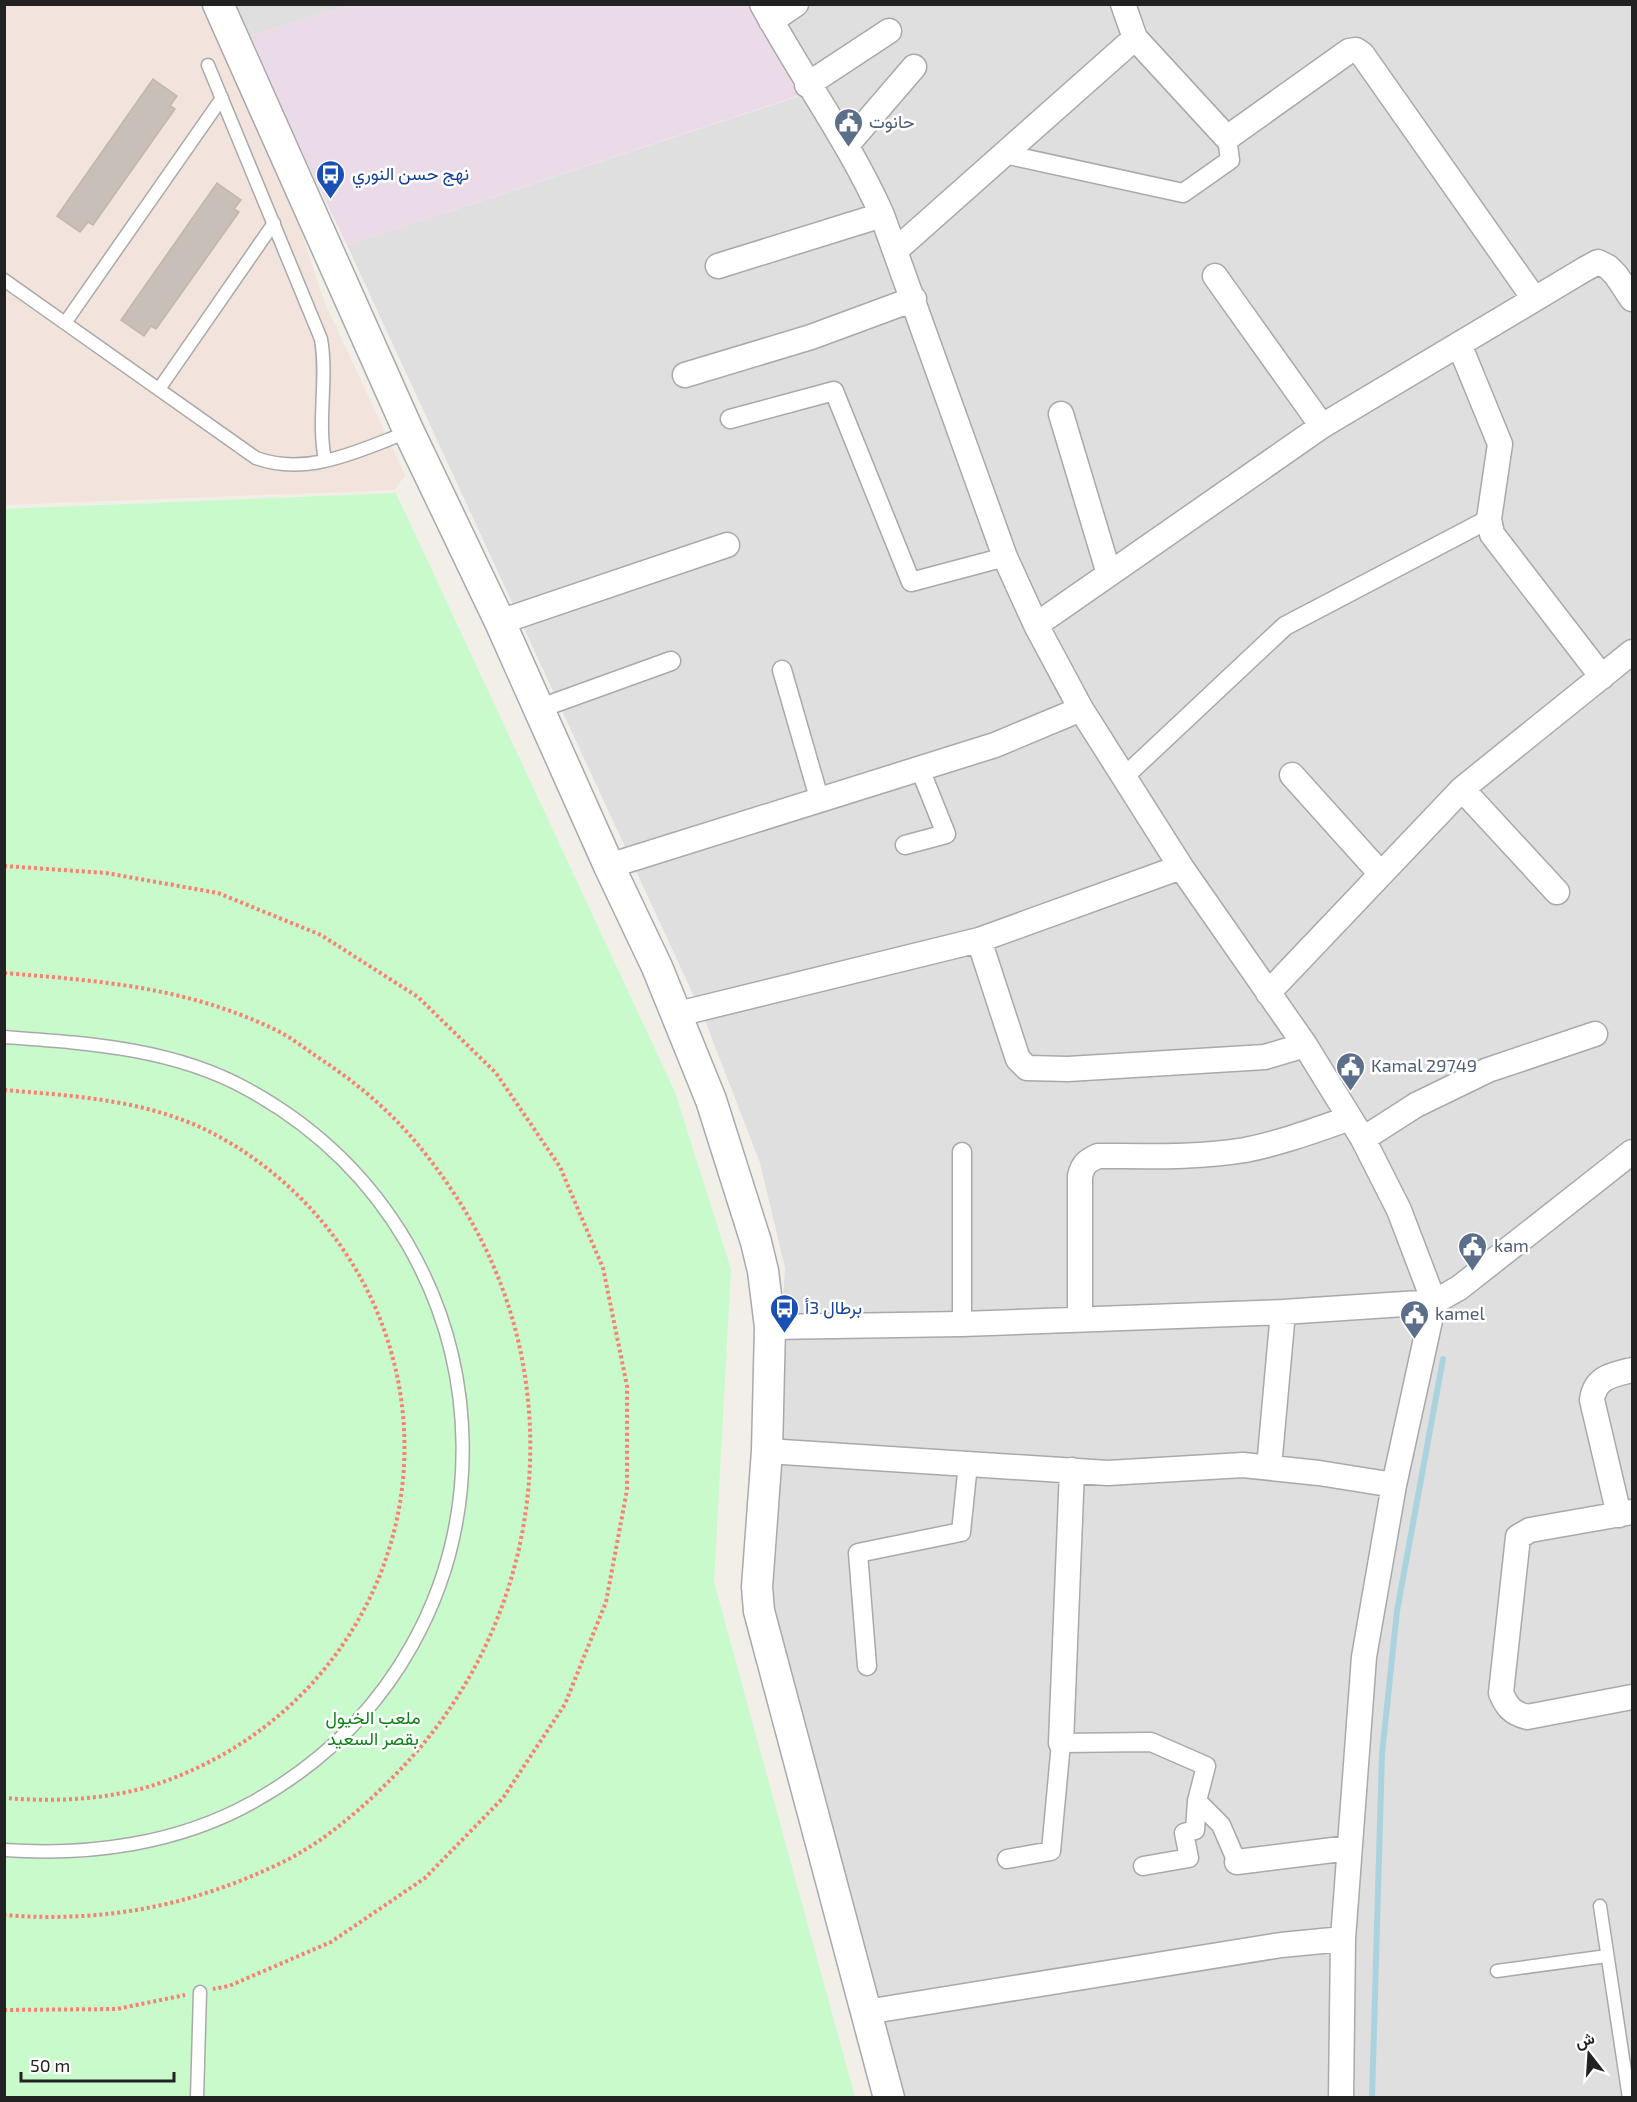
<svg xmlns="http://www.w3.org/2000/svg" width="1637" height="2102" font-family="'Exo 2',Vazirmatn,sans-serif">
<style>
.residential{fill:#e0dfdf}
.industrial{fill:#ebdbe8}
.military{fill:#f3e3dd}
.park{fill:#c8facc}
.lines{fill:none;stroke-linecap:round;stroke-linejoin:round}
.stream{stroke:#aad3df;stroke-width:6}
.building{fill:#c7bfb8;stroke:#c4b6ab;stroke-width:1.5}
.service-casing{stroke:#a9a9a9;stroke-width:15}
.pedestrian-casing{stroke:#a9a9a9;stroke-width:21}
.minor-casing{stroke:#a9a9a9;stroke-width:27}
.tertiary-casing{stroke:#a9a9a9;stroke-width:33}
.path{stroke:#fa8072;stroke-width:4;stroke-dasharray:3 3;stroke-linecap:butt}
.service{stroke:#fff;stroke-width:12}
.pedestrian{stroke:#fff;stroke-width:18}
.minor{stroke:#fff;stroke-width:24}
.tertiary{stroke:#fff;stroke-width:30}
.labels{text-anchor:middle;stroke-width:5;stroke-linejoin:round;paint-order:stroke}
.service-label{font-size:18px;fill:#4e5e75;stroke:#fff;text-anchor:start}
.transit-label{font-size:18px;fill:#164399;stroke:#fff;text-anchor:start}
.park-label{font-size:18px;fill:#0c8416;stroke:#fff}
</style>
<rect width="100%" height="100%" fill="#f2efe9"/>
<path class="residential" d="M232,5H351L246,37Z
M750,5H1632V2097H903L765,1585L785,1268L760,1163L704,1018L347,245L803,95Z"/>
<path class="industrial" d="M351,5H750L804,94L347,245L246,37Z"/>
<path class="military" d="M4,5H200L295,213L324,301L405,475L395,490L5,505Z"/>
<path class="park" d="M396,493L675,1092L731,1269L714,1582L855,2097H5L4,509Z"/>
<g class="lines">
<path class="stream" d="M1372,2098L1382,1754L1397,1611L1443,1359"/>
</g>
<path class="building" d="M153,79L177,96L170,106L175,109L93,225L88,222L80,232L57,216Z
M217,183L241,200L234,209L239,212L156,329L151,326L144,336L121,320Z"/>
<g class="lines">
<defs>
<path id="service" d="M208,65L321,339C328,379 317,420 325,460
M4,280L256,458C308,477 360,450 408,432
M65,323L222,98
M159,389L274,223
M4,1037C86,1043 173,1048 247,1089C530,1244 537,1644 253,1802C178,1844 89,1856 4,1850
M1600,1906L1629,2098
M1497,1971L1607,1956
M197,2098L200,1992"/>
<path id="pedestrian" d="M1004,154L1183,193L1230,160L1227,138
M730,419L834,391L911,582L1005,557
M782,670L819,798
M538,709L671,661
M1124,777L1285,626L1489,519
M905,845L946,834L920,769
M962,1324V1152
M867,1666L858,1553L961,1532L968,1464
M1007,1859L1051,1851L1061,1743L1151,1742L1206,1766L1197,1801
M1143,1866L1189,1858L1184,1833L1195,1830L1197,1801L1221,1825L1237,1862"/>
<path id="minor" d="M762,4C801,76 849,141 882,215L1005,557L1036,625L1081,709L1181,867L1305,1045L1363,1139L1399,1210L1434,1302L1394,1485L1364,1657L1343,1939L1341,2098
M1123,4L1135,38L1227,138L1349,51L1356,50L1362,54L1533,297
M771,21L796,4
M807,85L889,31
M847,145L914,67
M896,250L1135,38
M718,266L882,215
M1215,276L1322,426
M1459,344L1500,444L1489,519L1492,534L1602,677
M685,375L811,337L914,299
M1061,414L1109,574
M500,622L727,545
M1036,625L1322,426L1585,269L1598,262L1608,267L1616,275L1632,299
M1292,775L1381,874
M1462,789L1557,892
M609,866L995,745L1081,709
M979,940L1014,1047L1018,1059L1027,1068L1068,1069L1265,1057L1305,1045
M1268,993L1462,789L1632,652
M678,1014L979,940L1181,867
M1363,1139L1416,1105L1488,1070L1595,1034
M1080,1318V1176C1083,1164 1087,1161 1098,1156C1147,1156 1196,1158 1245,1150C1281,1143 1316,1130 1350,1118
M770,1327L962,1324L1283,1312L1434,1302L1459,1288L1632,1152
M767,1451L1108,1473L1243,1465L1319,1473L1394,1485
M1269,1467L1283,1312
M1632,1512L1530,1530L1518,1537L1501,1693C1507,1707 1512,1713 1527,1717L1632,1697
M1619,1515L1592,1400C1595,1377 1612,1375 1632,1370
M1061,1743L1072,1470
M1237,1862L1349,1848
M866,2012L1281,1945L1343,1939"/>
<path id="tertiary" d="M218,4L409,432L500,622L609,866L657,967L711,1100L756,1242L763,1271L770,1327L767,1451L757,1587L759,1611L889,2098"/>
</defs>
<use href="#service" class="service-casing"/>
<use href="#pedestrian" class="pedestrian-casing"/>
<use href="#minor" class="minor-casing"/>
<use href="#tertiary" class="tertiary-casing"/>
<path class="path" d="M4,866L106,873L218,893L321,935L418,997L496,1073L560,1167L603,1268L627,1386V1490L606,1602L565,1704L503,1798L425,1878L331,1942L229,1986L213,1989
M4,973C102,981 186,987 276,1030C290,1037 303,1047 316,1056C374,1094 412,1131 451,1189C576,1371 550,1618 396,1774C364,1807 324,1842 283,1862C192,1906 105,1923 4,1915
M4,1090C76,1096 151,1100 216,1135C287,1173 344,1235 376,1309C458,1502 356,1715 160,1783C111,1800 55,1802 4,1798
M4,2010L117,2009L185,1995"/>
<use href="#service" class="service"/>
<use href="#pedestrian" class="pedestrian"/>
<use href="#minor" class="minor"/>
<use href="#tertiary" class="tertiary"/>
</g>
<defs>
<symbol id="civic-pin" viewBox="-11 -11 22 30"><path d="M0 17L-7.5 6A9.5 9.5 0 1 1 7.5 6Z" fill="#5c6f8a" stroke="#fff"/><path d="M-.6-6.5H3V-4.5H.6V-3L4-1V1h2V6H-6V1h2V-1L-.6-3ZM-1.2 2.5V6h2.4V2.5Z" fill="#fff"/></symbol>
<symbol id="bus-pin" viewBox="-11 -11 22 30"><path d="M0 17L-7.5 6A9.5 9.5 0 1 1 7.5 6Z" fill="#1a4fb4" stroke="#fff"/><path d="M-5-6H5V4H4V6H2V4H-2V6H-4V4H-5ZM-3.5-4V0h7V-4ZM-3.5 1.2v1.5H-2V1.2ZM2 1.2v1.5H3.5V1.2Z" fill="#fff"/></symbol>
</defs>
<g fill-rule="evenodd">
<use href="#civic-pin" x="832" y="106" width="33" height="45"/>
<use href="#bus-pin" x="314" y="158" width="33" height="45"/>
<use href="#civic-pin" x="1334" y="1050" width="33" height="45"/>
<use href="#civic-pin" x="1456" y="1230" width="33" height="45"/>
<use href="#bus-pin" x="768" y="1292" width="33" height="45"/>
<use href="#civic-pin" x="1398" y="1298" width="33" height="45"/>
</g>
<g class="labels">
<g class="service-label">
<text x="869" y="128">حانوت</text>
<text x="1371" y="1072">Kamal 29749</text>
<text x="1494" y="1252">kam</text>
<text x="1435" y="1320">kamel</text>
</g>
<g class="transit-label">
<text x="352" y="180">نهج حسن النوري</text>
<text x="805" y="1314">برطال 3أ</text>
</g>
<g class="park-label">
<text x="373" y="1724">ملعب الخيول<tspan x="373" dy="21">بقصر السعيد</tspan></text>
</g>
</g>
<rect width="1637" height="2102" fill="none" stroke="#222222" stroke-width="12"/>
<g transform="translate(1589 2054) rotate(343)" stroke="#ffffff" stroke-width="4.5" paint-order="stroke">
<path d="M0-4.5L10 22L0 15L-10 22Z" fill="#222222"/>
<text y="-9" font-size="16" font-weight="bold" text-anchor="middle" fill="#222222">ش</text>
</g>
<path d="M21 2072v9h153v-9" fill="none" stroke="#222222" stroke-width="3"/>
<text x="30" y="2072" font-size="18" fill="#222222" stroke="#ffffff" stroke-width="4.5" paint-order="stroke">50 m</text>
</svg>
